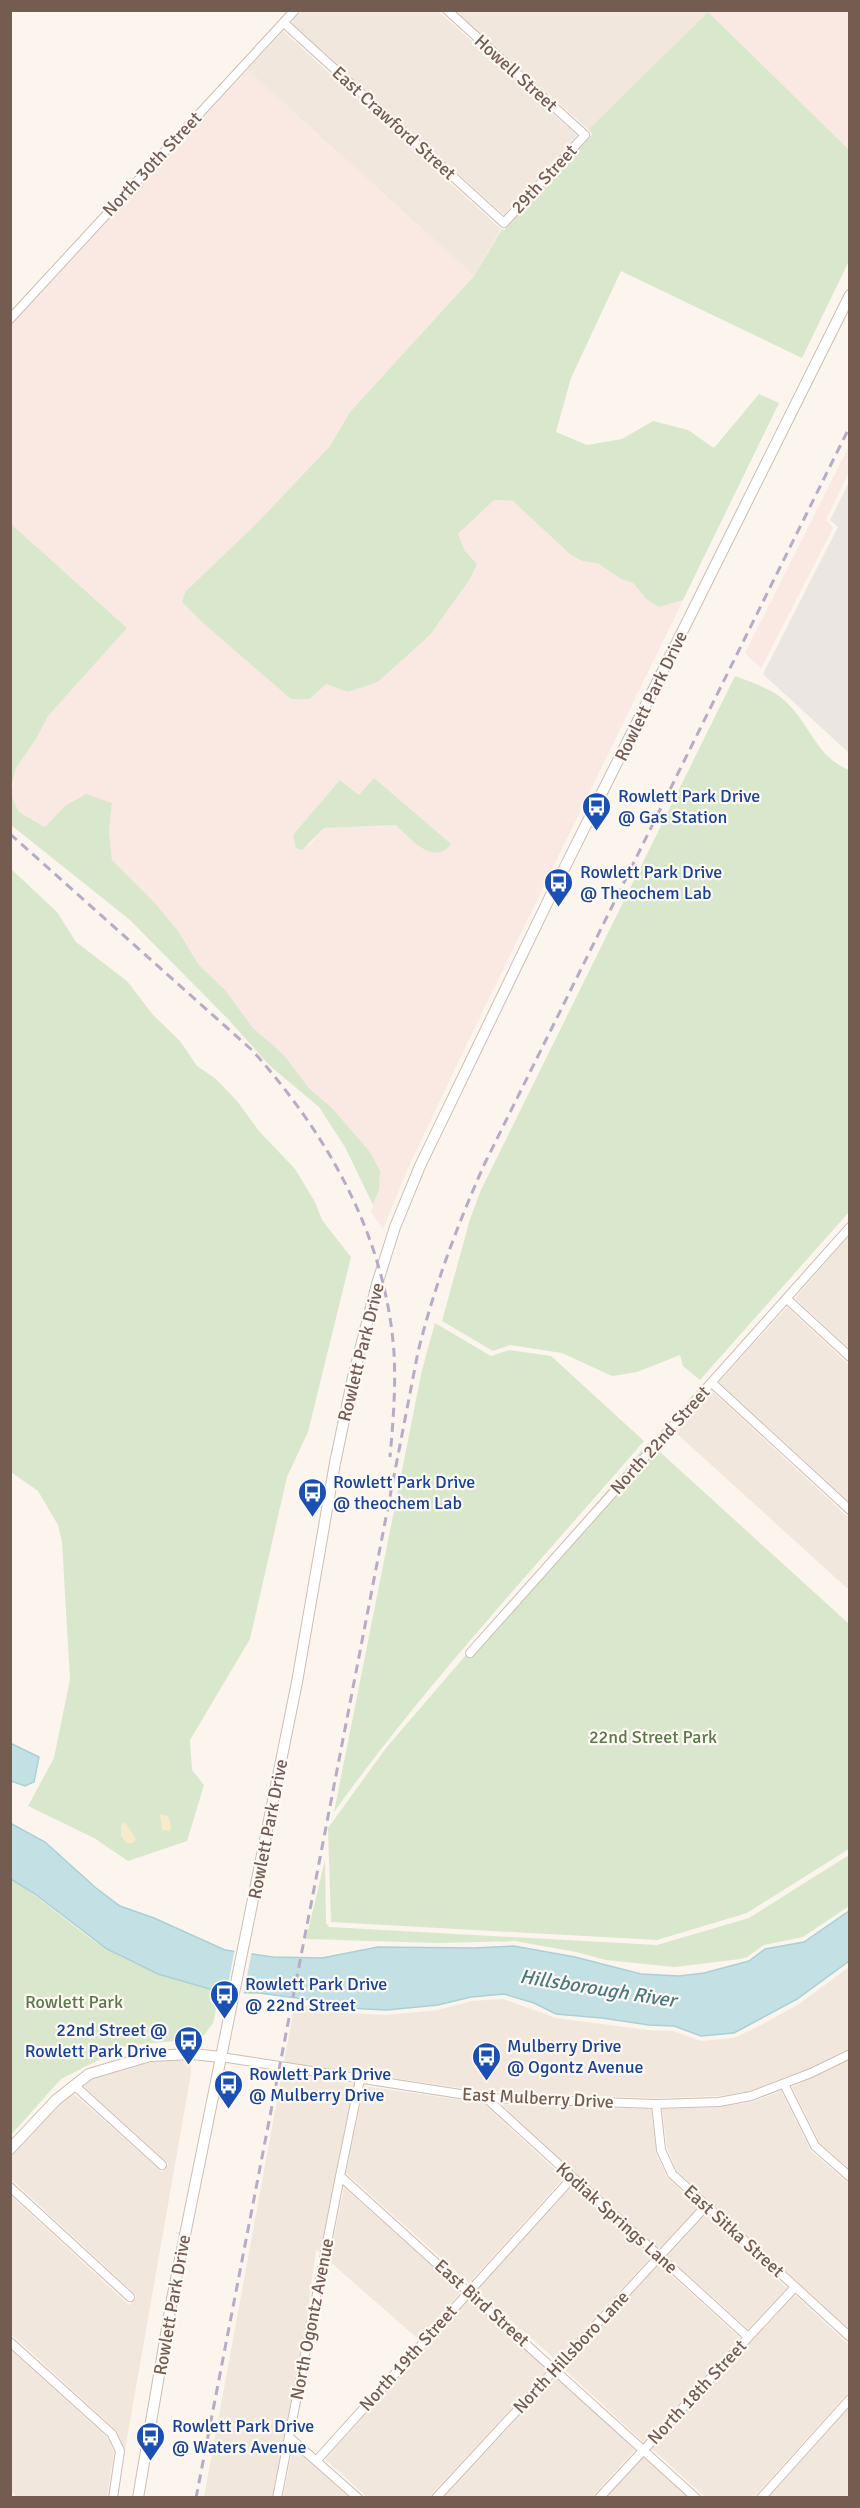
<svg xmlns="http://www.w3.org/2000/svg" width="860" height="2508" font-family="Signika,sans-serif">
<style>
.residential{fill:#f2e7dc}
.commercial{fill:#fae8e2;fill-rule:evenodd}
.industrial{fill:#ece6e2}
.green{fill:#d9e8cc}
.sand{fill:#f7ebcc}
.water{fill:#c3e1e4;stroke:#aad0d5;stroke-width:1.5}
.pier{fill:#fbf5ed}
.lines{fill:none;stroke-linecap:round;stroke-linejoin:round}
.minor-casing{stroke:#cdbdb3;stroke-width:10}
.tertiary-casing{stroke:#cdbdb3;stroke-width:12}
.minor{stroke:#fff;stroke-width:8}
.tertiary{stroke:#fff;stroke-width:10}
.rail{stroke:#b8abc5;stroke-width:3;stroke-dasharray:9 6;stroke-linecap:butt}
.labels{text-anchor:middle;stroke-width:4.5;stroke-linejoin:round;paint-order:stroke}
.street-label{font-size:18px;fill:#755c51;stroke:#fef9f4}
.transit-label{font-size:18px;fill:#164399;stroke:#fef9f4;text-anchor:start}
.park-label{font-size:18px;fill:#5a794a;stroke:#fef9f4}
.water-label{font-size:20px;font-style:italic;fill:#49787f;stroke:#fef9f4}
</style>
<rect width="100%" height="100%" fill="#fbf5ed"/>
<path class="residential" d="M302,11H438L577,135L504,215L291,23Z
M455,11H709L589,130Z
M283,31L501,229L474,276L247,70Z
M849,1235V1349L795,1298Z
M787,1307L849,1365V1502L719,1382Z
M711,1390L849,1518V1590L675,1432Z
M849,1967V2048L810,2068L751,2091L719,2096L656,2098L488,2092L284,2062L295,2003L344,2013L386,2015L438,2010L471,2001L503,1999L556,2018L648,2030L673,2031L701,2041L734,2038L763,2024L799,2004Z
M191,2060V2073L125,2450L116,2430L11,2334L10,2195L129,2305L137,2296L11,2179V2156L60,2104L73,2093L162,2172L169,2164L82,2085L91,2079L151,2062Z
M849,2060V2169L820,2143L792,2087Z
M282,2073L354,2084L320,2252L316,2250L306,2324L272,2497H204Z
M364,2086L483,2103L564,2178L469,2283L346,2173Z
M781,2091L811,2151L849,2184V2329L676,2170L667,2148L662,2109L719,2107L752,2102Z
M501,2104L651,2109L656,2152L667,2177L698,2207L659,2249Z
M572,2185L651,2257L556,2360L476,2290Z
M344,2187L461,2292L418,2339L329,2261Z
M706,2214L787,2288L748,2329L667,2256Z
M659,2264L740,2338L643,2442L563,2368Z
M795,2295L849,2345V2392L754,2497H705L651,2448Z
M468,2298L548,2369L429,2497H367L325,2459Z
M11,2350L108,2438L114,2452L107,2497H17L11,2491Z
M556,2376L635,2450L592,2497L443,2498Z
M849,2407V2497H768Z
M293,2447L313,2464L349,2497H283Z
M643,2457L688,2497H606Z"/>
<path class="commercial" d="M709,10L849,11V150L817,121L708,12Z
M247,70L474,276L350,412L330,446L258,522L185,592L182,602L203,623L265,675L310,699L326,684L348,692L378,682L430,635L470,579L476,564L465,551L458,534L494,500L513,501L583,561L599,564L621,579L633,583L646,599L659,607L683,600L461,1056L408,1168L383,1229L371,1212L379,1190L370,1152L333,1109L309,1088L283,1054L253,1028L226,991L199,965L178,931L155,903L112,860L109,831L112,803L65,806L46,827L19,812L11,795L16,768L36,739L48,716L127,628L11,524L10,326ZM341,780L359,795L440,852L411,840L396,825L324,828L307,848L319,806Z
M849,446V472L826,520L833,528L761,668L745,653Z"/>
<path class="industrial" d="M849,482V753L763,674L838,527L830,520Z"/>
<path class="green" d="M708,12L849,150V261L802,358L621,271L571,378L556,432L587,445L622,439L653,421L688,430L714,448L759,394L779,403L683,600L659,607L646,599L633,583L621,579L599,564L583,561L571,555L513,501L494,500L458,534L465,551L477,564L470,579L430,635L378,682L348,692L326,684L310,699H291L203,623L182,602L185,592L258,522L330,446L350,412L474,276L502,229L504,230L592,134L589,130L590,128Z
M11,524L127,628L48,716L36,739L16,768L11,788Z
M735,676C756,684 776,690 791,707C812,730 818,757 849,770V1212L700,1380L683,1366L680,1355L637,1372L612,1376L562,1353L510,1345L493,1351L442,1321L470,1219L481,1190Z
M374,778L451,844C434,867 409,838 396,825L324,828L302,850L296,848L293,835L340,780L359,795Z
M86,794L112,803L109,831L112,860L155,903L178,931L199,965L226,991L253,1028L283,1054L309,1088L333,1109L370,1152L380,1171L379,1190L373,1205L345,1147L319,1107L270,1066L227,1018L130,920L11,825V795L19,812L45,827L65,806Z
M10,868L57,912L76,942L127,981L153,1015L180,1041L197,1066L216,1079L237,1101L259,1131L295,1169L315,1202L322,1220L351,1257L308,1432L287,1477L250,1639L190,1740L192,1770L204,1785L187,1841L128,1861L94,1838L28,1806L54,1758L70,1679L62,1542L58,1525L38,1491L11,1472Z
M435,1323L491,1356L509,1350L551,1356L644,1441C539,1563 428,1681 334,1812L422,1370Z
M649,1442L849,1624V1849L747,1913L657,1940L331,1922L328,1828L386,1748Z
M849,1855V1906L803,1937L764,1945L747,1957L740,1959L675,1967L606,1960L576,1952L515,1941L437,1943L306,1939L325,1860L326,1923L329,1927L657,1945L749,1918Z
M11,1879C45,1900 74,1929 108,1950C143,1971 181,1980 220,1992L213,2023L204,2035L184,2040L126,2046L61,2079L11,2135Z"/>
<path class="sand" d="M160,1814L168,1816L171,1825L170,1831L162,1830Z
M125,1822L136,1839L133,1843H127L121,1836V1825Z"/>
<path class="water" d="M10,1743L39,1757L34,1782L25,1786L11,1781Z
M10,1823L45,1842L96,1888L120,1906L154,1918L225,1950L273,1957L322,1958L378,1947L474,1948L514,1946L575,1957L641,1974L679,1976L704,1973L749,1961L765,1949L804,1942L849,1911V1961L797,1999L734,2033L701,2036L674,2026L649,2025L602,2018L556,2014L534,2003L504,1994L471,1997L438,2005L387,2010L345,2008L311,2000L259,1993L220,1992L158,1974L107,1949L35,1894L11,1879Z"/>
<path class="pier" d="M235,1948L252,1951L243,1996L226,1995Z"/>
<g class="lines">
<defs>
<path id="minor" d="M284,23L504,223L585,135L447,10
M10,319L295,10
M787,1299L850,1357
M712,1383L850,1510
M470,1653L850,1227
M221,2057L486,2098L656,2104L719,2102L751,2096L811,2073L850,2054
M360,2079L340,2176L696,2498
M784,2084L815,2146L850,2177
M74,2085L162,2165
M486,2098L748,2337
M656,2104L661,2150L672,2174L850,2337
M10,2187L130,2297
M10,2342L112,2434L120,2451L113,2498
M289,2437L358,2498
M317,2460L572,2178
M277,2498L340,2176
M436,2498L706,2206
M599,2498L795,2287
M761,2498L850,2399"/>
<path id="tertiary" d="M10,2149L56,2100L89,2074L150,2056L192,2054L221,2057
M138,2498L172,2299L297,1682L335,1463L353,1377L377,1284L395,1227L420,1166L549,899L850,295"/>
</defs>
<use href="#minor" class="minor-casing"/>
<use href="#tertiary" class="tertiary-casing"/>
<use href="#minor" class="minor"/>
<use href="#tertiary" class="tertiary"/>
<path class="rail" d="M10,834L252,1050C328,1135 386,1237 394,1353C396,1388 393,1423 390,1457
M196,2498L418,1352C434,1287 457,1226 484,1165L850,426"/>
</g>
<defs>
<symbol id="bus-pin" viewBox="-11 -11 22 30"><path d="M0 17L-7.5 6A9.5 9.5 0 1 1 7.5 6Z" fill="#1a4fb4" stroke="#fef9f4"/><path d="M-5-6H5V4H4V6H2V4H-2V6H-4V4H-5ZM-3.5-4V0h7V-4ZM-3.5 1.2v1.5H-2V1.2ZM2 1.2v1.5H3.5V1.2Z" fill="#fff"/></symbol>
</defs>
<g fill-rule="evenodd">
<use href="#bus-pin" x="580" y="790" width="33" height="45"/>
<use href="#bus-pin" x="542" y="866" width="33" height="45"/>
<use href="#bus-pin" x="296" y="1476" width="33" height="45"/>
<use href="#bus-pin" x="208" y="1978" width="33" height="45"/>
<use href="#bus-pin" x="172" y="2024" width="33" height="45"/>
<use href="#bus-pin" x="470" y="2040" width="33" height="45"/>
<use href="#bus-pin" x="212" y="2068" width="33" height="45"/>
<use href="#bus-pin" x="134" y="2420" width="33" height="45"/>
</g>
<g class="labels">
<g class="street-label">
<text transform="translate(516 73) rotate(42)" y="6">Howell Street</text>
<text transform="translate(394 123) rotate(42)" y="6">East Crawford Street</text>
<text transform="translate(152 164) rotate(-47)" y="6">North 30th Street</text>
<text transform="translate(544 179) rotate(-47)" y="6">29th Street</text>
<text transform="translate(651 696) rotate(-64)" y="6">Rowlett Park Drive</text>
<text transform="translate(361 1352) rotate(-76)" y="6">Rowlett Park Drive</text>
<text transform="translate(660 1440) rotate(-48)" y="6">North 22nd Street</text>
<text transform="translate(268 1829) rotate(-79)" y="6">Rowlett Park Drive</text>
<text transform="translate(538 2098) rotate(3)" y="6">East Mulberry Drive</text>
<text transform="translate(617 2218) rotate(42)" y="6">Kodiak Springs Lane</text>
<text transform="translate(734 2231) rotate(42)" y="6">East Sitka Street</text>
<text transform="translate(482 2303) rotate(42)" y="6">East Bird Street</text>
<text transform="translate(172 2305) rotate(-80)" y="6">Rowlett Park Drive</text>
<text transform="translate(312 2319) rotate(-79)" y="6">North Ogontz Avenue</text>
<text transform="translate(571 2352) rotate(-47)" y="6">North Hillsboro Lane</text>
<text transform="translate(408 2358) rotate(-48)" y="6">North 19th Street</text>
<text transform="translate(697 2392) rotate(-47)" y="6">North 18th Street</text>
</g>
<g class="transit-label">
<text x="618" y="802">Rowlett Park Drive<tspan x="618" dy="21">@ Gas Station</tspan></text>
<text x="580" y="878">Rowlett Park Drive<tspan x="580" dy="21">@ Theochem Lab</tspan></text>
<text x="333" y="1488">Rowlett Park Drive<tspan x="333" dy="21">@ theochem Lab</tspan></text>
<text x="245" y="1990">Rowlett Park Drive<tspan x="245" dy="21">@ 22nd Street</tspan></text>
<text x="167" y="2036" text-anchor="end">22nd Street @<tspan x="167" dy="21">Rowlett Park Drive</tspan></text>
<text x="507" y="2052">Mulberry Drive<tspan x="507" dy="21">@ Ogontz Avenue</tspan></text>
<text x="249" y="2080">Rowlett Park Drive<tspan x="249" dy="21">@ Mulberry Drive</tspan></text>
<text x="172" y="2432">Rowlett Park Drive<tspan x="172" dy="21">@ Waters Avenue</tspan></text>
</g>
<g class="park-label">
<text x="653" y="1743">22nd Street Park</text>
<text x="74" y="2008">Rowlett Park</text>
</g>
<g class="water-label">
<text transform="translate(598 1988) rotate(9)" y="7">Hillsborough River</text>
</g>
</g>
<rect width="860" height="2508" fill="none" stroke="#755c51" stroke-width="24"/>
</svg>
